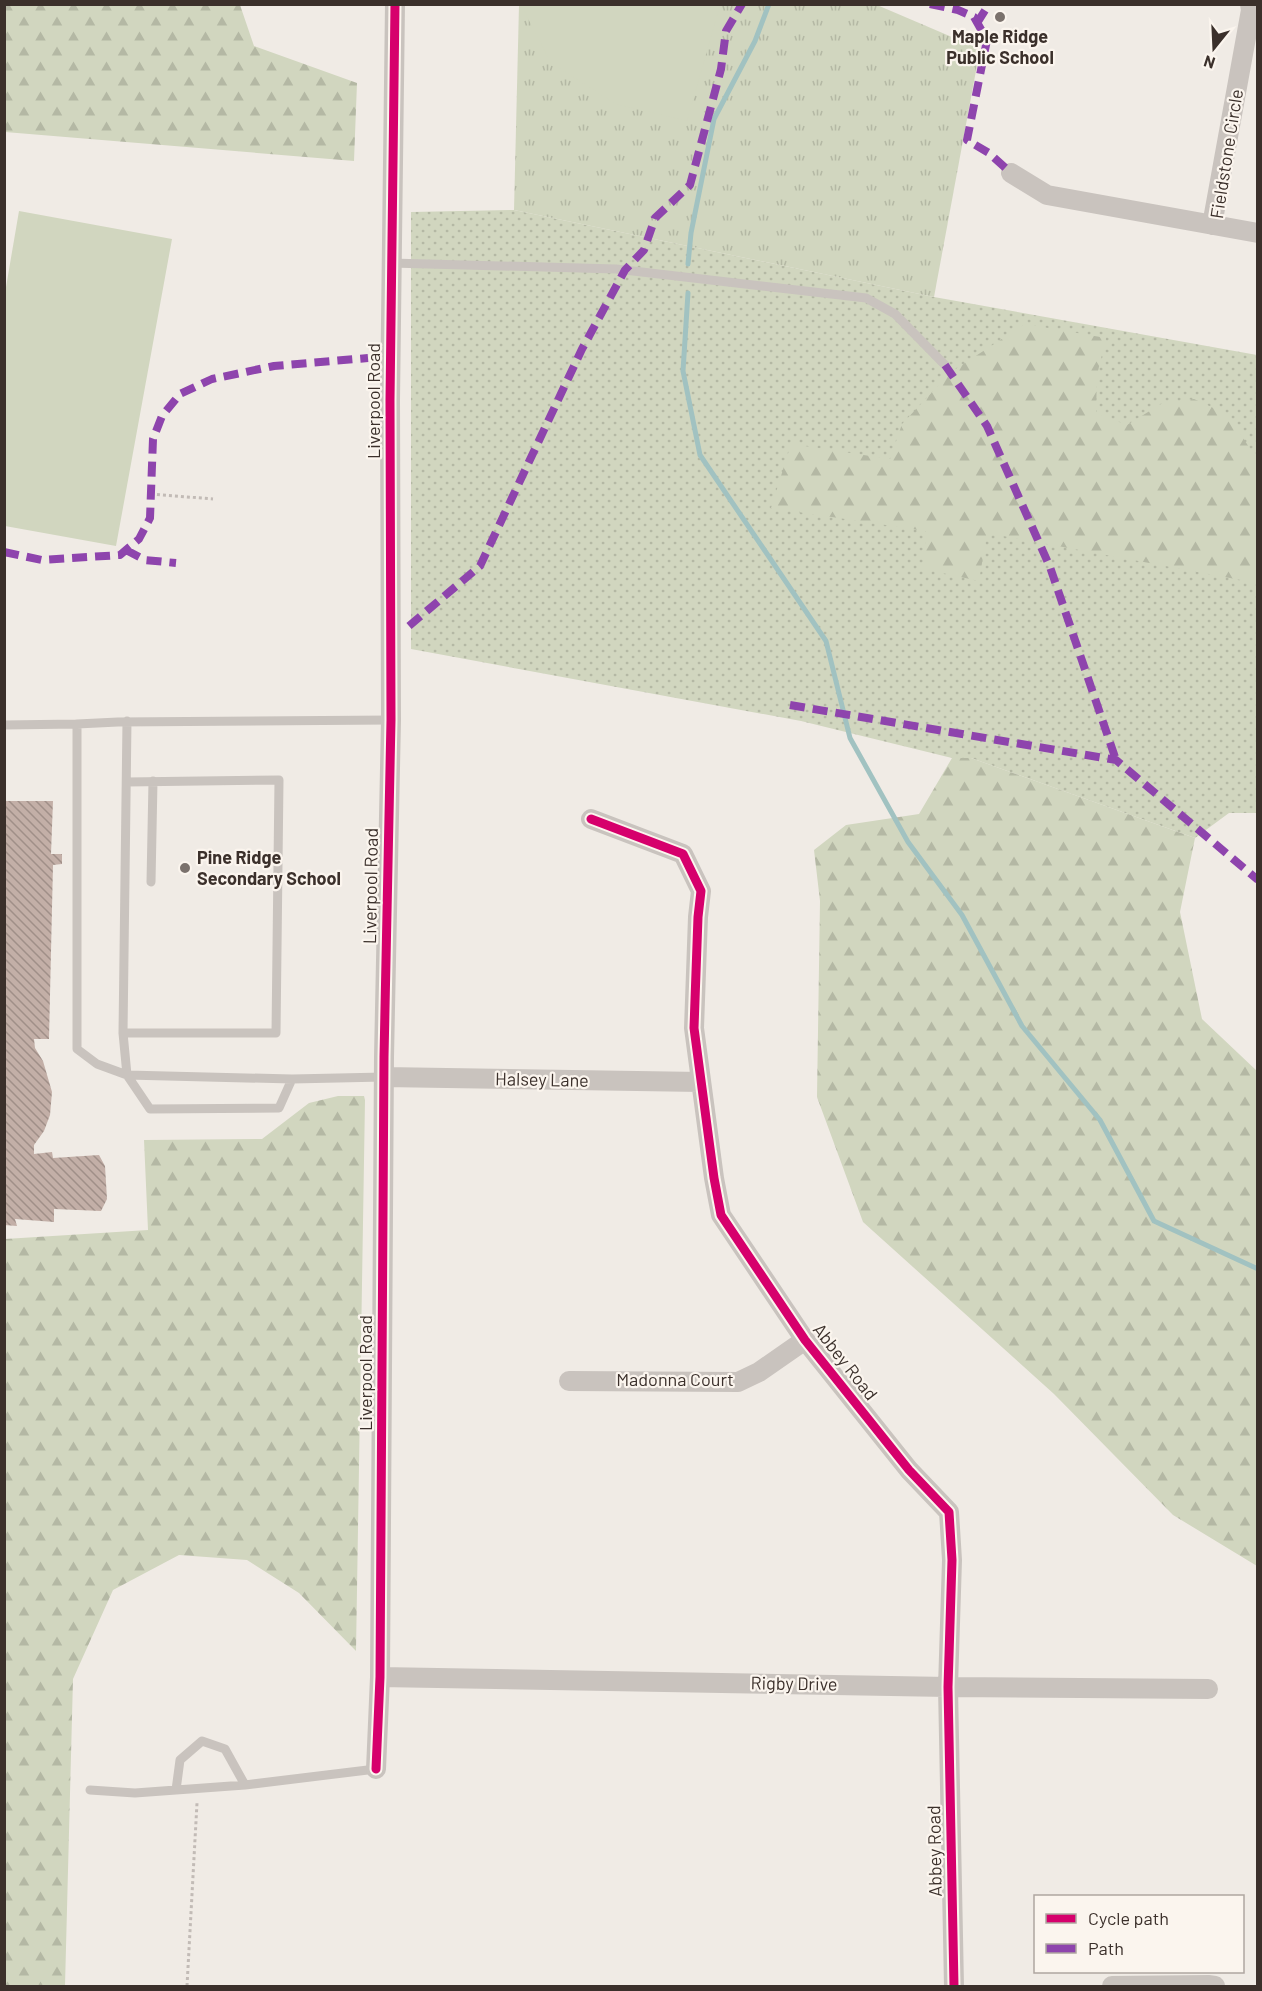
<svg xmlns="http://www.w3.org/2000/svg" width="1262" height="1991" font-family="Barlow,sans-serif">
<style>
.grass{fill:url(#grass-dots)}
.forest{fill:url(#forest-firs)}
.park{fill:url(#park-tufts)}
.pitch{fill:#d1d6bf}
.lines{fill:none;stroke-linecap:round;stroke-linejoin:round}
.stream{stroke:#a1c2c1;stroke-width:5}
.building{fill:url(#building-back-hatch)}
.path{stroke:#c2bbb6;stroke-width:3;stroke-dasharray:3 3;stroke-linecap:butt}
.service{stroke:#c9c3be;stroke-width:9}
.minor{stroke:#c9c3be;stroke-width:20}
.quiet{stroke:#8e44ad;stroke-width:8;stroke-dasharray:15 8;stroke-linecap:butt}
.cycleway-casing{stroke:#fbf5ee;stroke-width:13}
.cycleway{stroke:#d6006c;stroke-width:9}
.poi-dot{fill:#7a716c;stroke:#fbf5ee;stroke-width:2}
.labels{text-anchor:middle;stroke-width:4.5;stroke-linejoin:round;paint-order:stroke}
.poi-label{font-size:18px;font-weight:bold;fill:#3b302b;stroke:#fbf5ee}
.street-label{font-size:18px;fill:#3b302b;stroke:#fbf5ee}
</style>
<defs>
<pattern id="grass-dots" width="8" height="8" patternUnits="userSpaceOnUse" patternTransform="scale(1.5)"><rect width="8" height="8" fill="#d1d6bf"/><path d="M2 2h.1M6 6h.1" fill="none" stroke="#b4b8a4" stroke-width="1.8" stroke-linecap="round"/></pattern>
<pattern id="forest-firs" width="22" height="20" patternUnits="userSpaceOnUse" patternTransform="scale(1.5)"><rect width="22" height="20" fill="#d1d6bf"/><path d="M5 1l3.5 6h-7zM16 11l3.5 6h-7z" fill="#b4b8a4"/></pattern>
<pattern id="park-tufts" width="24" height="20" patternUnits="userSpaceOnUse" patternTransform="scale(1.5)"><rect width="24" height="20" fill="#d1d6bf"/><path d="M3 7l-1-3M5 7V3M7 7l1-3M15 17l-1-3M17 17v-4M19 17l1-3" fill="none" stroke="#b4b8a4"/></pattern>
<pattern id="building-back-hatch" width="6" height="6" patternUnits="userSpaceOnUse" patternTransform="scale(1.5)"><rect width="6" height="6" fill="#c3afa7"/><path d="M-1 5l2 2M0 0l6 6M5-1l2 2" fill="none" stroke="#a08f88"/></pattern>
</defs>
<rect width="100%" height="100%" fill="#f0ebe5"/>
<path class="grass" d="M514,210L934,297L1257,355V813H1229L1195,838L971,758H952L801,721L411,649V212Z"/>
<path class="forest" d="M4,5H240L254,46L357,83L354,161L5,132Z
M1025,324L1106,338L1097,375L1096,413L1127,425L1161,404L1194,399L1218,410L1240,433L1257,460V583L987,533L979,581L924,569L926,531L771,508L791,444L890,459L902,424L951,372Z
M952,758H971L1195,838L1180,912L1202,1019L1257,1071V1566L1173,1515L1054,1394L863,1222L817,1097L820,901L814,850L846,825L919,814Z
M338,1096H364L365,1100L356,1651L299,1593L247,1560L179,1555L113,1590L73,1679L65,1986H5V1239L148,1230L144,1140L262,1139L309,1103Z"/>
<path class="park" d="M519,5H877L980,49L934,297L514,210Z"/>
<path class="pitch" d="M521,5H720L687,121L616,104L551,63Z
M19,211L172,239L116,546L5,526V293Z"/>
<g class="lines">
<path class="stream" d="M688,264L691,233L714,119L755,41L769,4
M688,293L683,371L700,455L826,641L850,738L908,842L962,915L1022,1026L1100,1120L1154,1221L1258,1269"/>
</g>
<path class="building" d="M4,801H53L51,854H62V864L53,865L49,1039H34L35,1048L43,1061L52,1092L50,1115L44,1131L34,1145V1154L52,1152L53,1158L99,1155L105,1166L107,1199L101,1211L54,1209V1222L15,1219L17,1226L4,1225Z"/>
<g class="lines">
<path class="path" d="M151,494L213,499
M187,1986L197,1803"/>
<path class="service" d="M391,263L616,269L866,298L895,314L945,365
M127,721L123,1033L127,1075L150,1109L279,1108L292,1079
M4,725L77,724
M151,882L153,781
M123,1033H276L279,780L127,782
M384,1077L292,1079L127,1075L97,1064L77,1049V724L118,722L391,720
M245,1785L176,1790L180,1760L202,1741L225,1749L245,1785L376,1769
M90,1790L135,1793L176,1790"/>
<path class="minor" d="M1011,173L1047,195L1258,233
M1212,225L1251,10L1250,4
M591,819L683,854L701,891L698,917L694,1028L714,1178L721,1215L805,1340L909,1470L949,1512L952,1560L948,1687L954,1986
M384,1077L701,1082
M569,1381L738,1382L759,1372L805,1340
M380,1677L948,1687L1208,1689
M376,1769L380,1677L384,1057L391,720L390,400L395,4
M1112,1986L1208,1985L1215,1986"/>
<path class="quiet" d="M930,4L958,10L974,17L987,40L967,140L989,153L1011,173
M977,23L989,4
M945,365L987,426L1050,567L1116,760
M126,550L145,560L176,563
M4,552L42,560L120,555L139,539L150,518L153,439L162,416L180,394L212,379L274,366L368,358
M409,626L480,566L582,349L625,270L644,250L655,218L690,185L721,69L726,31L742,4
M790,705L1116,760L1258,880"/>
<defs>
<path id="cycleway" d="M591,819L683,854L701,891L698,917L694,1028L714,1178L721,1215L805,1340L909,1470L949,1512L952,1560L948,1687L954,1986
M376,1769L380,1677L384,1057L391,720L390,400L395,4"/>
</defs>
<use href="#cycleway" class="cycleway-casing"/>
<use href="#cycleway" class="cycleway"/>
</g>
<g class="poi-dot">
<circle cx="1000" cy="17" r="6"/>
<circle cx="185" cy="868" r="6"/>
</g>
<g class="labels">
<g class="poi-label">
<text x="1000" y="43">Maple Ridge<tspan x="1000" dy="21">Public School</tspan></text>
<text x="197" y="864" text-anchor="start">Pine Ridge<tspan x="197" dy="21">Secondary School</tspan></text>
</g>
<g class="street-label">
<text transform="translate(1227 154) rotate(-81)" y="6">Fieldstone Circle</text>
<text transform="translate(374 401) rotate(-90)" y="6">Liverpool Road</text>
<text transform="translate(371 886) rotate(-89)" y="6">Liverpool Road</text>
<text transform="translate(542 1080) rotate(1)" y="6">Halsey Lane</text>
<text transform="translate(845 1362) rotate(52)" y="6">Abbey Road</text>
<text transform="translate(366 1373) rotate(-90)" y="6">Liverpool Road</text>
<text x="675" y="1386">Madonna Court</text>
<text transform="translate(794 1684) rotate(1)" y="6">Rigby Drive</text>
<text transform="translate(935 1851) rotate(-91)" y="6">Abbey Road</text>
</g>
</g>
<rect width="1262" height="1991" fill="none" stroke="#3b302b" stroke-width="12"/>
<rect x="1034" y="1895" width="210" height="78" fill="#fbf5ee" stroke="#aea6a0" stroke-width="1.5"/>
<rect x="1046" y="1914" width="30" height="9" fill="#d6006c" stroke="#aea6a0" stroke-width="1.5"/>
<text x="1088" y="1925" font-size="18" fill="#3b302b">Cycle path</text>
<rect x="1046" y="1944" width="30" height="9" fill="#8e44ad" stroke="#aea6a0" stroke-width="1.5"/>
<text x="1088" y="1955" font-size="18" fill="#3b302b">Path</text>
<g transform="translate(1214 48) rotate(198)" stroke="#fbf5ee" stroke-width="4.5" paint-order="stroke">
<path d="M0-4.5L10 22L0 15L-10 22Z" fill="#3b302b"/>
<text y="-9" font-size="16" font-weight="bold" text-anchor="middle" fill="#3b302b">N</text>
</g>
</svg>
